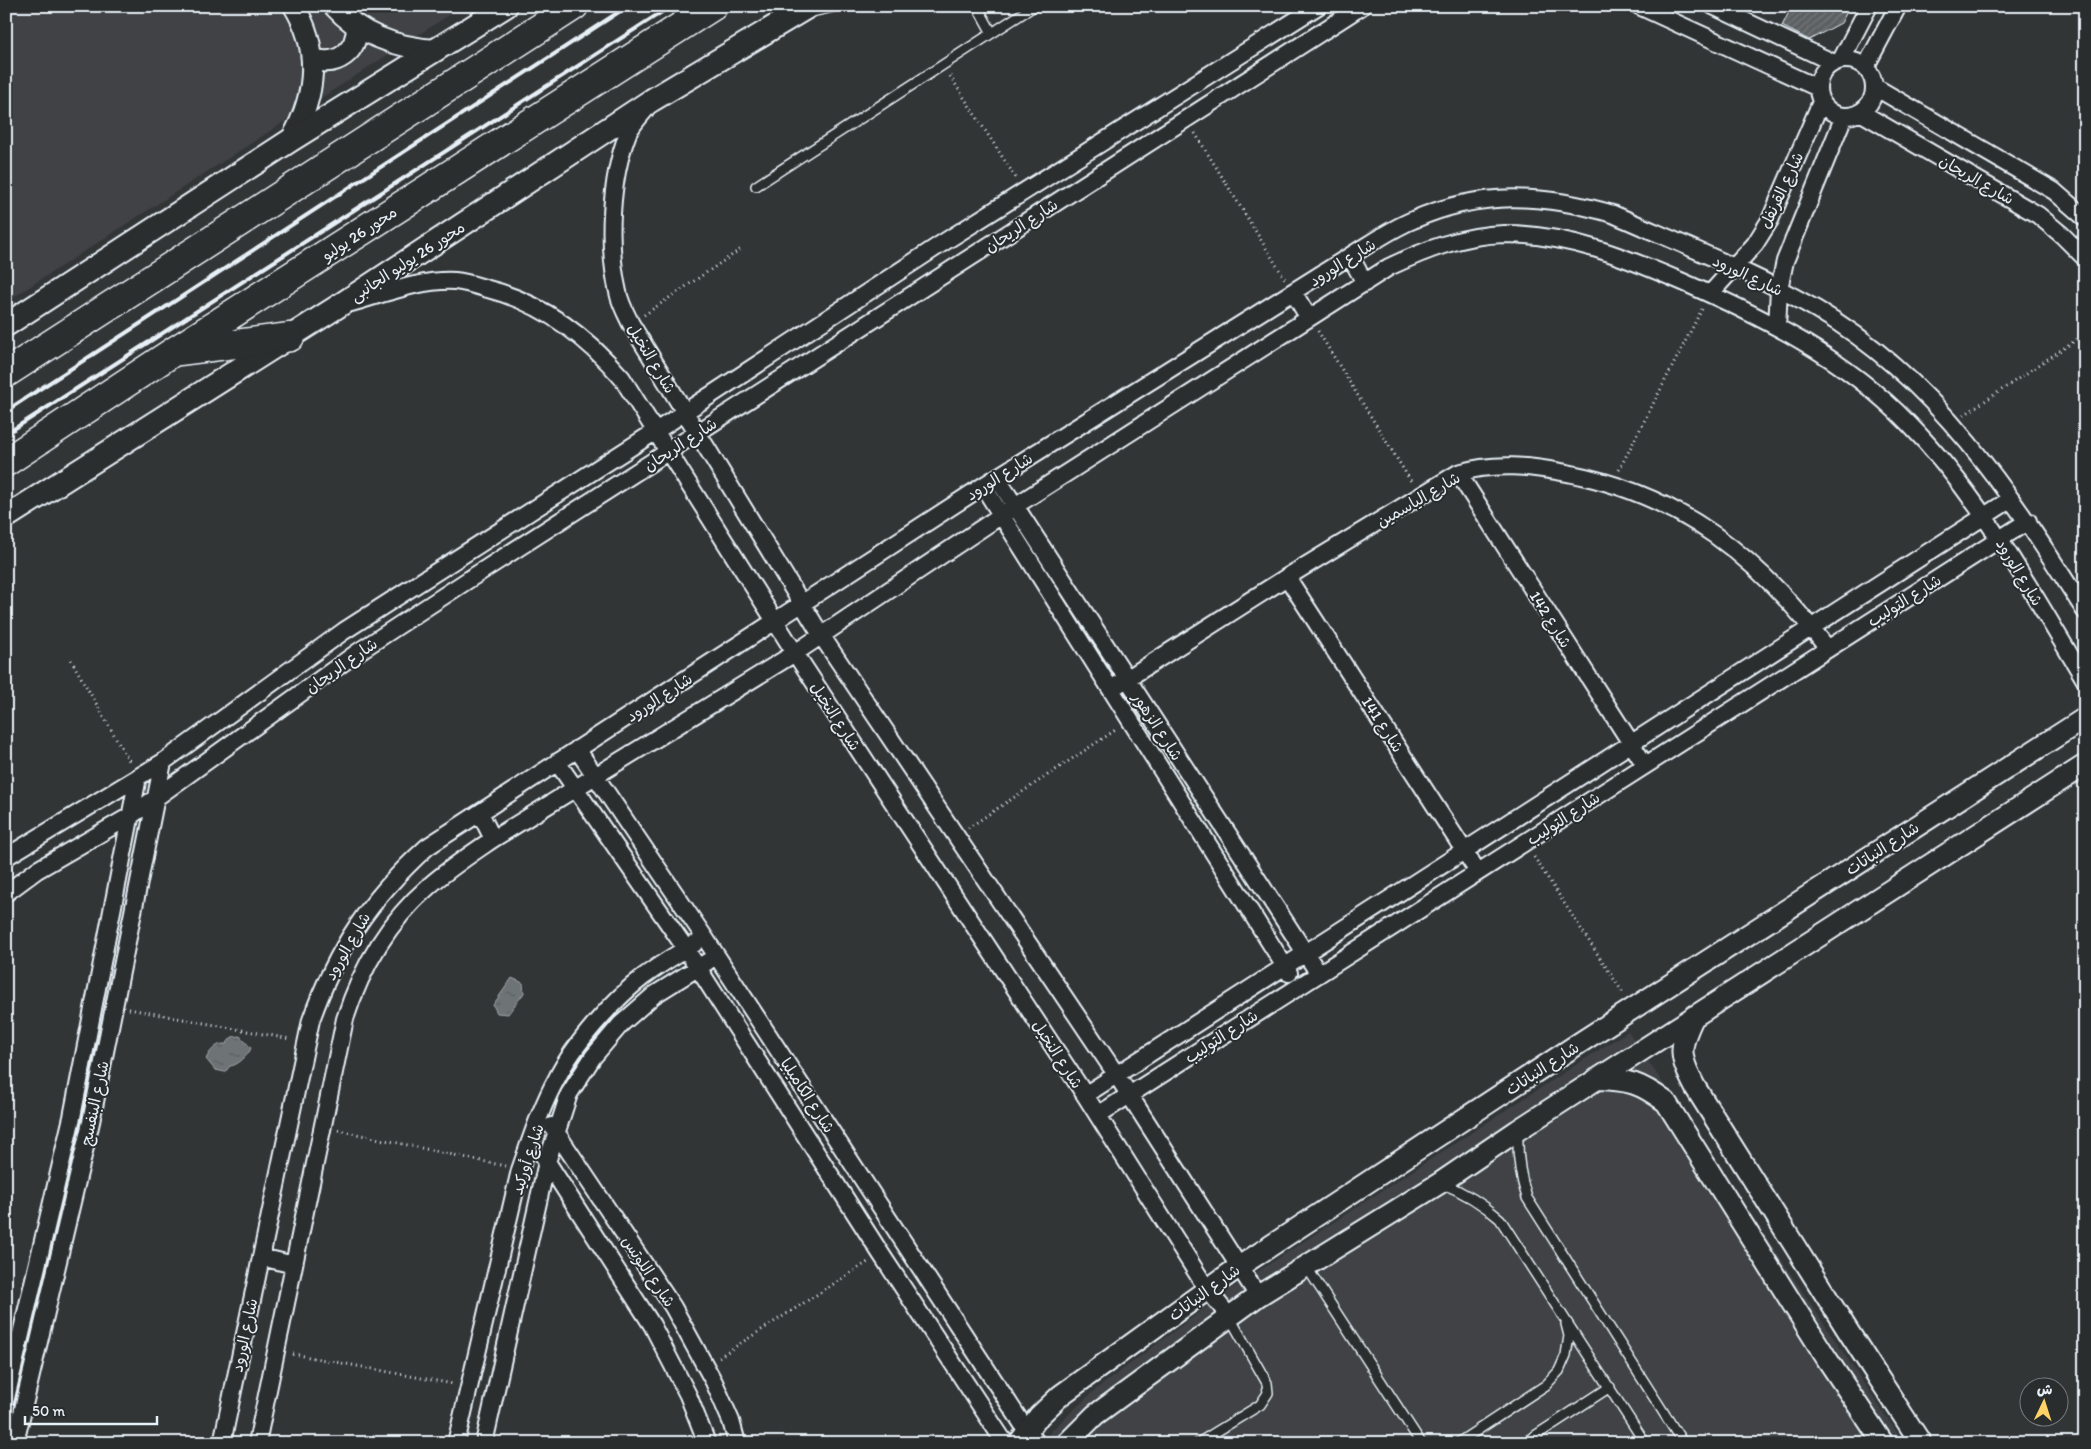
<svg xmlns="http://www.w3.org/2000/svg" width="2091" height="1449" font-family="Itim,'Playpen Sans Arabic',sans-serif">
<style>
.built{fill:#3f4244}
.water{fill:url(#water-ripples);stroke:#9fa5aa}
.building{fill:url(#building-hatch);stroke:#e8f1f8}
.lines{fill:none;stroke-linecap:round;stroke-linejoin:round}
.service-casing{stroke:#e8f1f8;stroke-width:12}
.minor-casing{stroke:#e8f1f8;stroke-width:20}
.tertiary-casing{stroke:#e8f1f8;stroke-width:24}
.secondary-casing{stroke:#e8f1f8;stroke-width:26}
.trunk-casing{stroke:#e8f1f8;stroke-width:31}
.path{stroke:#e8f1f8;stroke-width:3;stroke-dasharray:1 4;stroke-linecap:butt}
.service{stroke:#2a2d2e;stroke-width:9}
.minor{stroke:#2a2d2e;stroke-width:16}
.tertiary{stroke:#2a2d2e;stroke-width:20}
.secondary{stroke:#2a2d2e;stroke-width:22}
.trunk{stroke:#2a2d2e;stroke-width:28}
.rail{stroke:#e8f1f8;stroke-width:4}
.labels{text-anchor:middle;stroke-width:4;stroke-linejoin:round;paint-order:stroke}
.street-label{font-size:16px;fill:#e8f1f8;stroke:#2a2d2e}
</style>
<defs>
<pattern id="water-ripples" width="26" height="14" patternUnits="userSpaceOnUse" patternTransform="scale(1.25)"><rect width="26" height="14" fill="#6e7376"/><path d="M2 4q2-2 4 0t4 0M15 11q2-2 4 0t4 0" fill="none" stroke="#5a5e60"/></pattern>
<pattern id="building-hatch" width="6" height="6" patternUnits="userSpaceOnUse" patternTransform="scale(1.25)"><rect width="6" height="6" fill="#5c6063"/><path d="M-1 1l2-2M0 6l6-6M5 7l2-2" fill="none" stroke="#73777a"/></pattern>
</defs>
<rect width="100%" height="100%" fill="#323536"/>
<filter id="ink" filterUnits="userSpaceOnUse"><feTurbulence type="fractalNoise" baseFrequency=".02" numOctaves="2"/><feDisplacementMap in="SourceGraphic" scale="10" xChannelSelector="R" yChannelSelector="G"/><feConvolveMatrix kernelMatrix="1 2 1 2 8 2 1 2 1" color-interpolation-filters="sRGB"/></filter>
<g filter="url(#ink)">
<path class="built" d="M6,6H463L6,302Z
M1628,1031L1904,1443H1044L1051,1431L1095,1390L1229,1290Z"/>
<path class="water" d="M512,978L523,983L524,993L508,1014L497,1013L493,1005Z
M240,1036L251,1048C249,1055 237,1066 230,1066L225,1072L215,1070L206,1059C210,1051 216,1043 226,1044L232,1037Z"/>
<path class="building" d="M1792,6H1850L1841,23L1809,40L1782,26Z"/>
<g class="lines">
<defs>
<path id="service" d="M977,6L992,33
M807,13L838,6
M756,186L1034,6
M1518,1132C1517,1156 1520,1176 1527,1198L1683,1443
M1441,1183C1464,1192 1481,1202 1500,1219L1645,1443
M1306,1266L1421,1443
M1198,1443L1260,1405L1268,1393L1267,1383L1229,1316
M1458,1443L1546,1385L1559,1371L1566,1355L1569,1336L1566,1324
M1524,1443L1610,1387"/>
<path id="minor" d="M1639,6L1818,88
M1713,6L1832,62
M1818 88a28 28 0 1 1 56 0a28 28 0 1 1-56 0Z
M1841,60L1869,6
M1866,66L1898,6
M1875,87L2054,191L2085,218
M646,109C640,116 632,125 628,133C610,179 607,244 618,292C620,303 626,314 631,324L821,635L1116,1074L1258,1296
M1860,112L2038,215L2062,235L2085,258
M1350,256L1365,283
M1293,292L1309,318
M1710,294L1755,244L1770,220L1821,102
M351,303C384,294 421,279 455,281C466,282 478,286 488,289C543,303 586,336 622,378L795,653L1085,1095L1207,1289L1229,1316
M1777,327L1779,289L1785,261L1844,116
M1458,473L1645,765
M997,478L1319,974
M983,486L1289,973
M1287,577L1478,872
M1111,689L1287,577L1458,473C1494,462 1532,466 1567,473C1682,495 1759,558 1828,649
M577,749L705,938L1027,1431L1037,1443
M557,762L686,949L881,1254L1005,1443
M480,813L493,839
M6,857L163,762L344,631L656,431L941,244L1318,6
M6,893L37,870L132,815L358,652L468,580L1362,6
M1085,1095L2011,499
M1098,1115L2028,521
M552,1126L673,1307L714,1382L731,1421L737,1443
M544,1157L652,1325L688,1395L707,1443
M261,1257L294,1265
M6,1398L72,1117L138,777
M15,1443L91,1122L163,762
M222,1443L311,1020C337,947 370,899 427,847L983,486L1350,256C1370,244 1391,229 1413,220C1481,190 1543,194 1613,214C1681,244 1752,272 1816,309C1937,379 2011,495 2085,611
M257,1443L345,1019C361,969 388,922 428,887C448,869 471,854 493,839L795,653L1015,506L1389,267C1425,250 1463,235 1504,234C1568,234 1625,257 1683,282C1765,318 1845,358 1908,423C1981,497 2031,591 2085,680
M456,1443L520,1170C531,1139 541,1107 557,1078C574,1044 613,1000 643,977C659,965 677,954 694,944
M484,1443L547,1162L569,1094L593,1057L621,1024L654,995L707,962"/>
<path id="tertiary" d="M334,6C361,36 398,48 437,50
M313,59C337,67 357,52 357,26
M291,140C316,96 321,50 294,6
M1694,1016C1678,1048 1679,1056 1695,1087L1850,1334L1921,1443
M1597,1079C1630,1080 1640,1083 1666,1102L1827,1359L1883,1443
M1019,1443L1039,1416L1061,1395L1240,1266L1581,1042L2085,718
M1067,1443L1095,1415L1258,1296L1440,1183L1518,1130L2085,765"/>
<path id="secondary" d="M6,325L291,140L506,6
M6,517L337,307L652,100L809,6"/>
<path id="trunk" d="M179,351L290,337
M6,373L574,6
M6,462L173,352L713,6"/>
</defs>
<use href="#service" class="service-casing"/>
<use href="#minor" class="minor-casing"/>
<use href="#tertiary" class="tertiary-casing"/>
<use href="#secondary" class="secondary-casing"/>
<use href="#trunk" class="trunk-casing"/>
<path class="path" d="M950,76L1016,178
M1195,133L1285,279
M644,315L741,249
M1318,331L1412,483
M1964,415L2085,334
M1619,470L1702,309
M71,660L131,764
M968,828L1117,729
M1534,857L1623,993
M129,1009L290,1039
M338,1130L505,1166
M293,1354L453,1384
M719,1357L868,1262"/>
<use href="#service" class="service"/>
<use href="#minor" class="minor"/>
<use href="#tertiary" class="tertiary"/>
<use href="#secondary" class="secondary"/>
<use href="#trunk" class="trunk"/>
<path class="rail" d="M6,411L628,6
M6,434L671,6"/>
</g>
</g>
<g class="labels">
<g class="street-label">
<text transform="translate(1977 179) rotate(30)" y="6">شارع الريحان</text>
<text transform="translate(1781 190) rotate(-65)" y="6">شارع القرنفل</text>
<text transform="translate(1021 225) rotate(-33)" y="6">شارع الريحان</text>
<text transform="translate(359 233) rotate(-33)" y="6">محور 26 يوليو</text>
<text transform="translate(407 261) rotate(-33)" y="6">محور 26 يوليو الجانبى</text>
<text transform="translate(1342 262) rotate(-32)" y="6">شارع الورود</text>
<text transform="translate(1748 275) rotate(25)" y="6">شارع الورود</text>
<text transform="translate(652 358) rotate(59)" y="6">شارع النخيل</text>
<text transform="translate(680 444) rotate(-33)" y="6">شارع الريحان</text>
<text transform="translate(999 476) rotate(-32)" y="6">شارع الورود</text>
<text transform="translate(1418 499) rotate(-30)" y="6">شارع الياسمين</text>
<text transform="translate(2020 572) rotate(59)" y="6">شارع الورود</text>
<text transform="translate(1904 600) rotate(-32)" y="6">شارع التوليب</text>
<text transform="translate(1551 619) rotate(58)" y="6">شارع 142</text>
<text transform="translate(341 665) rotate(-35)" y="6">شارع الريحان</text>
<text transform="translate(659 697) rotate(-33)" y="6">شارع الورود</text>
<text transform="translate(836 716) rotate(57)" y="6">شارع النخيل</text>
<text transform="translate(1383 724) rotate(57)" y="6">شارع 141</text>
<text transform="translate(1158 726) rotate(57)" y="6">شارع الزهور</text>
<text transform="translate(1563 818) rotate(-33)" y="6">شارع التوليب</text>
<text transform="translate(1882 848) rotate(-33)" y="6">شارع النباتات</text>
<text transform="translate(347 946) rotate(-60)" y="6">شارع الورود</text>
<text transform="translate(1221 1036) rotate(-33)" y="6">شارع التوليب</text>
<text transform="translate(1058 1054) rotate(57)" y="6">شارع النخيل</text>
<text transform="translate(1542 1068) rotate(-33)" y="6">شارع النباتات</text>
<text transform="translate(808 1095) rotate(57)" y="6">شارع الكاميليا</text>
<text transform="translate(94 1103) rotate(-78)" y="6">شارع البنفسج</text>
<text transform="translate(527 1159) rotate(-72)" y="6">شارع أوركيد</text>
<text transform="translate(649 1271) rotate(56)" y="6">شارع اللوتس</text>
<text transform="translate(1204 1292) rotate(-36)" y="6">شارع النباتات</text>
<text transform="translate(244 1335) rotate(-78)" y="6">شارع الورود</text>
</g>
</g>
<rect width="2091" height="1449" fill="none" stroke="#2a2d2e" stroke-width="25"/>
<rect x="12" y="12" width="2066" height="1424" fill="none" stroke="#e8f1f8" stroke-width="2" filter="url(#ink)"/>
<g transform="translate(2044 1402) rotate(4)"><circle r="24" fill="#2a2d2e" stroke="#767b7f"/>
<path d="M0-4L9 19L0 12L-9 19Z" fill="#ffd166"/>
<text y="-8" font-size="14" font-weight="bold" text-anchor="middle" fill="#e8f1f8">ش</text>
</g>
<path d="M25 1416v8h132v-8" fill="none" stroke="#e8f1f8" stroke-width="2.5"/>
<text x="32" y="1416" font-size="15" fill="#e8f1f8" stroke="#2a2d2e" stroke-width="4" paint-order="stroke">50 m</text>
</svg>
